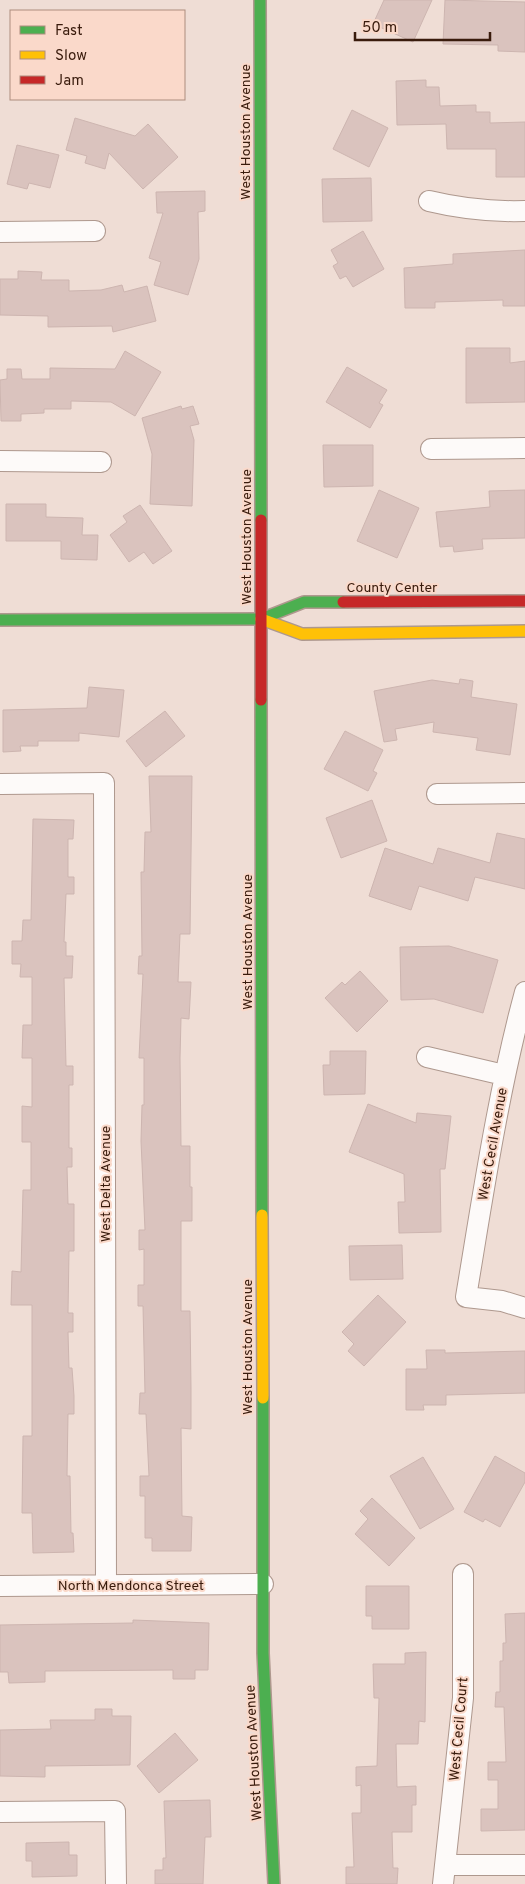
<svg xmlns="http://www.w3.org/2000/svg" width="525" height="1884" font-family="Overpass,sans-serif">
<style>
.building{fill:#dac3be;stroke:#cdb5b0}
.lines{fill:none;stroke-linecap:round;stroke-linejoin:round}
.street-casing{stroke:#ae988e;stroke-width:22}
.fast-casing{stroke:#ae988e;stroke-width:14}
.slow-casing{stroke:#ae988e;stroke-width:14}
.jam-casing{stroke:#ae988e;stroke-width:14}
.street{stroke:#fdfaf9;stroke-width:20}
.fast{stroke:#4caf50;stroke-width:11}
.slow{stroke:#ffc107;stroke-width:11}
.jam{stroke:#c62828;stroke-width:11}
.labels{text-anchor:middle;stroke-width:4;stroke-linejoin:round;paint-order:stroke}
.street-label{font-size:14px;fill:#391b0c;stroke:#fad9ca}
</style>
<rect width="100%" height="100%" fill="#efddd5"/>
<path class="building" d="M384,0H432L413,42L373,24Z
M445,0L525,2V52L498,51V45L443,44Z
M426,80V87H439L440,106L476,105V112H490V123L525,122V177H496V149H447L446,124L397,125L396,81Z
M352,110L388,128L369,167L333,149Z
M75,118L135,136L148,124L178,157L143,189L109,153L105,169L85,163L87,156L66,150Z
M17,145L59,155L50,188L29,183L27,189L7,184Z
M371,178L372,221L323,222L322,179Z
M205,191V211L198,212L199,259L188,295L154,285L161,262L149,258L163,213H157L156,192Z
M363,231L384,269L353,287L346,276L340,279L333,266L338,263L331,250Z
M525,250V306H503V300L435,302V308H405L404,268L453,264V254Z
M18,271L42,272L41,280H69V291L101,290L122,285L124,292L147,286L156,321L113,332L112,326L48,327V316L0,315V279H18Z
M466,348H510V363L525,361V402L466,403Z
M125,351L161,372L135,416L111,402L71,401V409H44V413L21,414V421H1L0,380L7,379V369H21L22,379H50V368L115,369Z
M347,367L387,390L379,403L383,405L370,428L326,402Z
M181,406L182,409L193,406L199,424L190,426L194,440L192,506L150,504L152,454L142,418Z
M323,445H373V486L324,487Z
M379,490L419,508L397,558L357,541Z
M525,490V538L482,539L483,549L454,552L453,546L440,547L436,512L490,507L489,491Z
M6,504H46V517L83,518L82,535H98L97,560L61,559V541H6Z
M140,505L172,551L153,564L144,552L129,562L110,535L127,522L123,516Z
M460,679L473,681L471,697L517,704L510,755L476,750L478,738L433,732L434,722L395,729L397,740L384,742L374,691L432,680L459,684Z
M89,687L124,690L119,737L79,733V741H38V746H20L21,751L3,752V710L87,708Z
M165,711L185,736L146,767L126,741Z
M345,731L383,750L373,771L377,773L368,791L324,769Z
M149,776H192L190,934H180L178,982H191L189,1019L181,1018L180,1058L181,1146H190V1187H192V1221H181V1311H190L191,1389V1429L181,1428L182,1516L192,1517L191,1551H152V1538H145V1496H140V1476H149L146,1414H139L140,1393H145L143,1306H138V1285H144V1249L139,1250V1230H145L141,1141L142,1105H144V1058H139L143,974H138L139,956H142L141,872H144L145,832H151Z
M372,800L387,841L341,858L326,818Z
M33,819L74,820L73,839H68V877H74V894H66L64,942H66V956H73L72,978H64L66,1066H73V1085H69V1148H72V1167H67L68,1204H74V1251H69L68,1313H73V1332H68L69,1368H72L74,1396V1414H68L67,1476H70L71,1533H73L74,1552L33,1553L32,1513H22L23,1436H32V1305H11L12,1271L21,1272L23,1190H31V1142H22V1106L32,1107V1058H22L23,1025H32V977H20L21,964H12V941H22L23,920H31Z
M497,833L525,839V889L475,877L468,901L419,886L411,910L369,896L385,848L433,864L438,848L490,863Z
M449,946L498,960L483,1013L434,999L401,1000L400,947Z
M360,971L388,1001L357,1032L325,998L342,982L345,985Z
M330,1051H366L365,1094L324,1095L323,1065H330Z
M368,1104L416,1123L417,1113L451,1116L445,1169H440L441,1232L399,1233L398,1202H405L404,1174L349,1152Z
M402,1245L403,1279L350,1280L349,1246Z
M378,1295L406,1322L364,1366L348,1351L354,1344L342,1332Z
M426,1350H445V1353L525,1351V1393L446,1395V1405H423L424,1410H406V1369H427Z
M495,1456L525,1473V1482L500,1527L485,1519L483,1522L464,1512Z
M423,1457L454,1509L420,1529L390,1476Z
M372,1498L415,1538L389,1566L355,1534L368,1519L360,1511Z
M366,1586H409V1629H372V1616H366Z
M525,1613V1830L481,1831V1809H498V1780H488V1762H506L504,1707H495L496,1692H500V1661H503V1643H506L505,1614Z
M133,1620L209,1623L208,1670H195V1679H173V1670L45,1671V1682L9,1683L8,1672H0V1625L133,1623Z
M426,1652L425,1722L419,1721L418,1744H396L397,1787L416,1786V1805H412V1832H392L393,1868H398L397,1884H346V1867H354L352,1813H361V1785L356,1786V1767L377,1766L379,1698H374L373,1664H405V1653Z
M95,1709H112V1716H131L130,1765L45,1766V1777L0,1776V1730L51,1729L50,1720H95Z
M175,1733L198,1760L159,1793L137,1766Z
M210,1800L211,1837H205L203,1884H155V1870H163V1858H166L164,1801Z
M69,1842V1855H77V1876L32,1877V1861H26V1843Z"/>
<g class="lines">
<defs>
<path id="street" d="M429,201C462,209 492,212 525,211
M0,232L95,231
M431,449L525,448
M0,461L101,462
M0,784L104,783L106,1585
M437,794L525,793
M525,992C498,1092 483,1195 466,1297L502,1301L525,1308
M427,1057L504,1075
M0,1586L263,1584
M0,1812L115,1811L116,1884
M445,1865H525
M443,1884L463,1698V1574"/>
<path id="fast" d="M260,0L261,520
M0,620L261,619L304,602H343
M261,700L262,1215
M263,1398V1653L274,1884"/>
<path id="slow" d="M261,619L302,634L525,631
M262,1215L263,1398"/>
<path id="jam" d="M261,520V700
M343,602L525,601"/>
</defs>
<use href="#street" class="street-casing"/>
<use href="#fast" class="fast-casing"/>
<use href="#slow" class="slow-casing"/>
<use href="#jam" class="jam-casing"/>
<use href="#street" class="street"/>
<use href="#fast" class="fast"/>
<use href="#slow" class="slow"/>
<use href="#jam" class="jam"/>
</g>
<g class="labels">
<g class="street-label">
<text transform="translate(245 132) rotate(-90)" y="5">West Houston Avenue</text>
<text transform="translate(246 537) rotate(-90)" y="5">West Houston Avenue</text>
<text x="392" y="592">County Center</text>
<text transform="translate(247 942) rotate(-90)" y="5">West Houston Avenue</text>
<text transform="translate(492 1144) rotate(-80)" y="5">West Cecil Avenue</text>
<text transform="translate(105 1184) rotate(-90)" y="5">West Delta Avenue</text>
<text transform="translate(247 1347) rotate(-90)" y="5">West Houston Avenue</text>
<text x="131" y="1590">North Mendonca Street</text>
<text transform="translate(458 1729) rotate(-85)" y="5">West Cecil Court</text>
<text transform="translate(253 1753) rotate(-93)" y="5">West Houston Avenue</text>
</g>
</g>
<rect x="10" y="10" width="175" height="90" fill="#fad9ca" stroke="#ad8d7e"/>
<rect x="20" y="26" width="25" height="8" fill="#4caf50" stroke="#ad8d7e"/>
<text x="55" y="35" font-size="15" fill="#391b0c">Fast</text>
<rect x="20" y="51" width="25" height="8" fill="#ffc107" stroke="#ad8d7e"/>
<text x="55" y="60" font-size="15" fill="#391b0c">Slow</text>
<rect x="20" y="76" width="25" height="8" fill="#c62828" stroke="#ad8d7e"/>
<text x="55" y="85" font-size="15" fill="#391b0c">Jam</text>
<path d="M355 32v8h135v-8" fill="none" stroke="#391b0c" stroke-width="2.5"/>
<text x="362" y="32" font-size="15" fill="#391b0c" stroke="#fad9ca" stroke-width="4" paint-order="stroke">50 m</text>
</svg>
